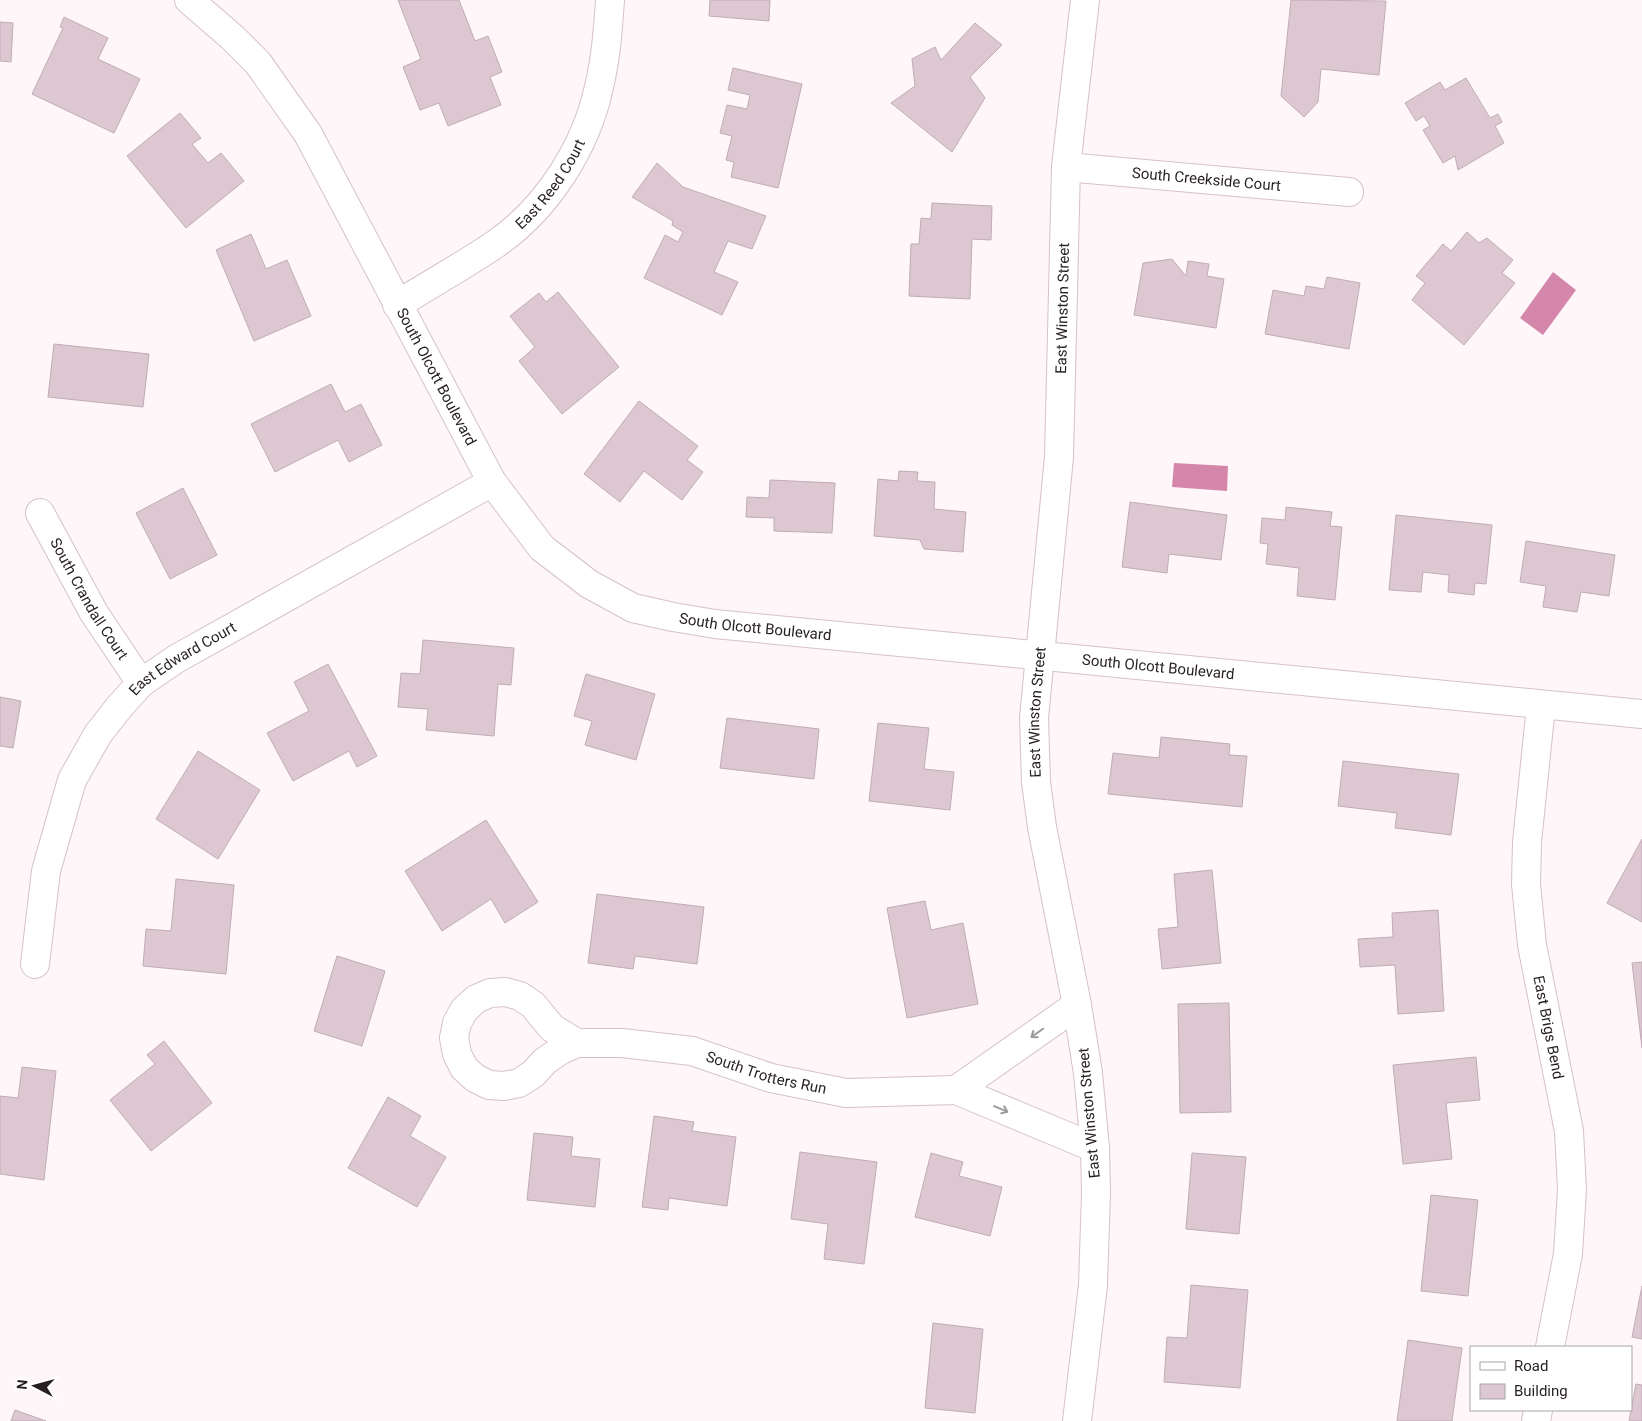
<svg xmlns="http://www.w3.org/2000/svg" width="1642" height="1421" font-family="Roboto,sans-serif">
<style>
.water{fill:#d486ab}
.building{fill:#ddc8d1;stroke:#c0acb5}
.lines{fill:none;stroke-linecap:round;stroke-linejoin:round}
.street-casing{stroke:#d6c1ca;stroke-width:30}
.street{stroke:#fff;stroke-width:28}
.oneway{stroke:#9d9a9c}
.labels{text-anchor:middle;stroke-width:4;stroke-linejoin:round;paint-order:stroke}
.street-label{font-size:15px;fill:#261f22;stroke:#fff}
</style>
<rect width="100%" height="100%" fill="#fef6f9"/>
<path class="water" d="M1553,272L1576,290L1543,335L1520,318Z
M1174,463L1228,466L1227,491L1172,487Z"/>
<path class="building" d="M398,0H459L475,41L488,36L502,72L490,77L501,105L448,126L439,103L420,110L403,67L421,59Z
M710,0H770L769,21L709,16Z
M1291,0L1386,1L1379,75L1321,69L1318,102L1304,117L1281,96Z
M64,17L108,38L98,59L140,79L114,133L32,94L63,28L60,27Z
M0,22L13,23L11,62L0,61Z
M975,23L1002,45L970,77L985,98L952,152L891,103L915,86L912,59L935,47L941,60Z
M733,68L802,84L778,188L731,177L734,162L726,160L732,136L720,133L727,105L747,109L750,95L728,90Z
M1466,78L1490,118L1498,114L1502,122L1495,126L1504,143L1458,170L1455,156L1443,163L1423,130L1430,126L1424,116L1416,121L1405,103L1440,82L1445,90Z
M180,113L201,138L192,144L208,163L221,153L244,181L186,228L127,156Z
M657,163L683,187L766,216L752,249L728,241L714,272L738,282L722,315L644,278L665,235L678,242L683,232L672,225L673,221L632,197Z
M932,203L992,206L991,240L972,239L970,299L909,296L911,244H919L921,218L931,219Z
M1467,232L1479,243L1487,238L1513,260L1502,273L1515,283L1464,345L1412,300L1425,283L1416,276L1443,244L1451,251Z
M251,234L266,269L287,260L311,316L254,341L216,250Z
M1172,259L1186,276L1188,261L1209,264L1207,276L1224,279L1216,328L1134,315L1143,263Z
M1327,277L1360,283L1349,349L1265,334L1273,290L1304,296L1306,286L1324,289Z
M558,292L619,367L562,414L519,361L535,347L510,316L539,293L546,302Z
M54,344L149,354L143,407L48,397Z
M331,384L345,412L361,404L382,445L349,462L338,440L275,472L251,424Z
M639,401L698,446L687,460L703,472L682,500L644,471L620,502L584,474Z
M899,471L918,472L917,481L935,482L934,509L966,512L963,552L924,549L920,540L874,536L878,479L898,481Z
M770,480L835,483L832,533L774,531V518L746,517L747,497L769,498Z
M183,488L217,555L170,579L136,513Z
M1130,502L1227,515L1221,560L1169,554L1167,573L1122,567Z
M1286,507L1332,512L1330,526L1342,527L1335,600L1297,596L1299,568L1266,564L1268,544L1260,543L1262,518L1285,520Z
M1396,515L1492,525L1486,584L1475,583L1474,595L1448,592L1449,575L1423,572L1421,592L1389,590Z
M1526,541L1615,555L1609,596L1581,592L1577,612L1543,607L1546,586L1520,582Z
M423,640L514,648L511,685L498,684L494,736L426,730L428,709L398,707L401,673L420,674Z
M328,664L377,756L357,767L349,751L293,781L267,733L309,711L294,682Z
M586,674L655,694L636,760L585,745L592,721L574,716Z
M0,697L21,701L13,748L0,746Z
M727,718L819,729L814,779L720,768Z
M878,723L929,728L924,769L954,772L950,810L869,801Z
M1161,737L1230,744L1229,755L1247,756L1242,807L1108,794L1113,753L1159,758Z
M198,751L260,790L218,859L156,819Z
M1343,761L1459,774L1451,835L1395,828L1397,813L1338,806Z
M486,820L538,902L505,923L491,899L442,931L405,871Z
M1642,839V922L1607,903Z
M1212,870L1221,963L1162,969L1158,929L1178,927L1174,874Z
M176,879L234,885L226,974L143,966L146,929L171,931Z
M597,894L704,907L697,964L635,956L633,969L588,963Z
M925,901L931,930L963,923L978,1004L907,1018L887,908Z
M1438,910L1444,1011L1398,1014L1395,965L1360,967L1358,939L1393,937L1392,913Z
M337,956L385,971L362,1046L314,1031Z
M1642,962V1048L1632,963Z
M1229,1003L1231,1112L1180,1113L1178,1004Z
M164,1041L212,1103L151,1151L110,1100L155,1064L147,1055Z
M1476,1057L1480,1100L1446,1103L1452,1159L1403,1164L1393,1065Z
M22,1067L56,1071L44,1180L0,1174V1096L18,1098Z
M388,1097L421,1116L410,1136L446,1157L417,1207L348,1168Z
M654,1116L694,1122L692,1131L736,1137L727,1206L669,1198L668,1210L642,1207Z
M534,1133L573,1137L571,1156L600,1159L595,1207L527,1200Z
M800,1152L877,1162L864,1264L824,1259L828,1224L791,1219Z
M931,1153L963,1162L959,1176L1002,1187L990,1236L915,1217Z
M1192,1153L1246,1157L1239,1234L1186,1229Z
M1431,1195L1478,1200L1468,1296L1421,1291Z
M1191,1285L1248,1290L1240,1388L1164,1382L1167,1337L1187,1338Z
M1642,1286V1339L1632,1337Z
M933,1323L983,1329L975,1413L925,1408Z
M1408,1340L1462,1348L1452,1421H1397Z
M1636,1384L1642,1385V1421H1629Z
M15,1410L46,1421H11Z"/>
<g class="lines">
<defs>
<g id="street">
<path id="s1" d="M189,0L233,38L258,63L308,134L492,482L542,548L589,584L633,608L673,617L715,624L1642,714"/>
<path id="s2" d="M1066,167L1349,192"/>
<path id="s3" d="M397,305C430,284 465,265 497,243C548,207 586,147 599,87C606,58 608,29 610,0"/>
<path id="s4" d="M40,513L94,613L141,683"/>
<path id="s5" d="M1541,706L1527,842L1526,884L1532,945L1569,1131L1572,1190L1568,1254L1550,1347"/>
<path id="s6" d="M35,964L46,871L72,780L98,734L120,706L141,683L176,659L492,482"/>
<path id="s7" d="M577,1043L561,1050L545,1061L533,1074L519,1083L504,1086L489,1085L475,1078L464,1068L457,1054L454,1038L457,1023L464,1010L476,999L490,993L505,992L520,996L533,1005L552,1028L577,1043H622L692,1051L771,1078L846,1093L956,1090L1095,1148"/>
<path d="M956,1090L1077,1005"/>
<path id="s8" d="M1077,1421L1093,1285L1096,1193L1095,1148L1088,1073L1077,1005L1042,827L1036,782L1034,718L1059,457L1066,167L1085,0"/>
<path d="M1536,1421L1538,1410"/>
</g>
</defs>
<use href="#street" class="street-casing"/>
<use href="#street" class="street"/>
</g>
<defs><path id="oneway-shaft" d="M-6 0H5M1.5-3L5.5 0L1.5 3" fill="none" stroke-width="1.6" stroke-linecap="round" stroke-linejoin="round" transform="scale(1.25)"/></defs>
<g class="oneway">
<use href="#oneway-shaft" transform="translate(1037 1033) rotate(145)"/>
<use href="#oneway-shaft" transform="translate(1001 1109) rotate(23)"/>
</g>
<g class="labels">
<g class="street-label">
<text dy="5" stroke="none"><textPath href="#s2" startOffset="141">South Creekside Court</textPath></text>
<text dy="5" stroke="none"><textPath href="#s3" startOffset="198">East Reed Court</textPath></text>
<text dy="5" stroke="none"><textPath href="#s8" startOffset="1120">East Winston Street</textPath></text>
<text dy="5" stroke="none"><textPath href="#s1" startOffset="455">South Olcott Boulevard</textPath></text>
<text dy="5" stroke="none"><textPath href="#s4" startOffset="99">South Crandall Court</textPath></text>
<text dy="5" stroke="none"><textPath href="#s1" startOffset="890">South Olcott Boulevard</textPath></text>
<text dy="5" stroke="none"><textPath href="#s6" startOffset="356">East Edward Court</textPath></text>
<text dy="5" stroke="none"><textPath href="#s1" startOffset="1295">South Olcott Boulevard</textPath></text>
<text dy="5" stroke="none"><textPath href="#s8" startOffset="715">East Winston Street</textPath></text>
<text dy="5" stroke="none"><textPath href="#s5" startOffset="324">East Brigs Bend</textPath></text>
<text dy="5" stroke="none"><textPath href="#s7" startOffset="524">South Trotters Run</textPath></text>
<text transform="translate(1089 1113) rotate(-95)" y="5">East Winston Street</text>
</g>
</g>
<rect x="1470" y="1346" width="162" height="65" fill="#ffffff" stroke="#a8a5a7"/>
<rect x="1480" y="1362" width="25" height="8" fill="#ffffff" stroke="#a8a5a7"/>
<text x="1514" y="1371" font-size="15" fill="#261f22">Road</text>
<rect x="1480" y="1384" width="25" height="15" fill="#ddc8d1" stroke="#a8a5a7"/>
<text x="1514" y="1396" font-size="15" fill="#261f22">Building</text>
<g transform="translate(35 1386) rotate(276)" stroke="#ffffff" stroke-width="4" paint-order="stroke">
<path d="M0-4L9 19L0 12L-9 19Z" fill="#261f22"/>
<text y="-8" font-size="14" font-weight="bold" text-anchor="middle" fill="#261f22">N</text>
</g>
</svg>
